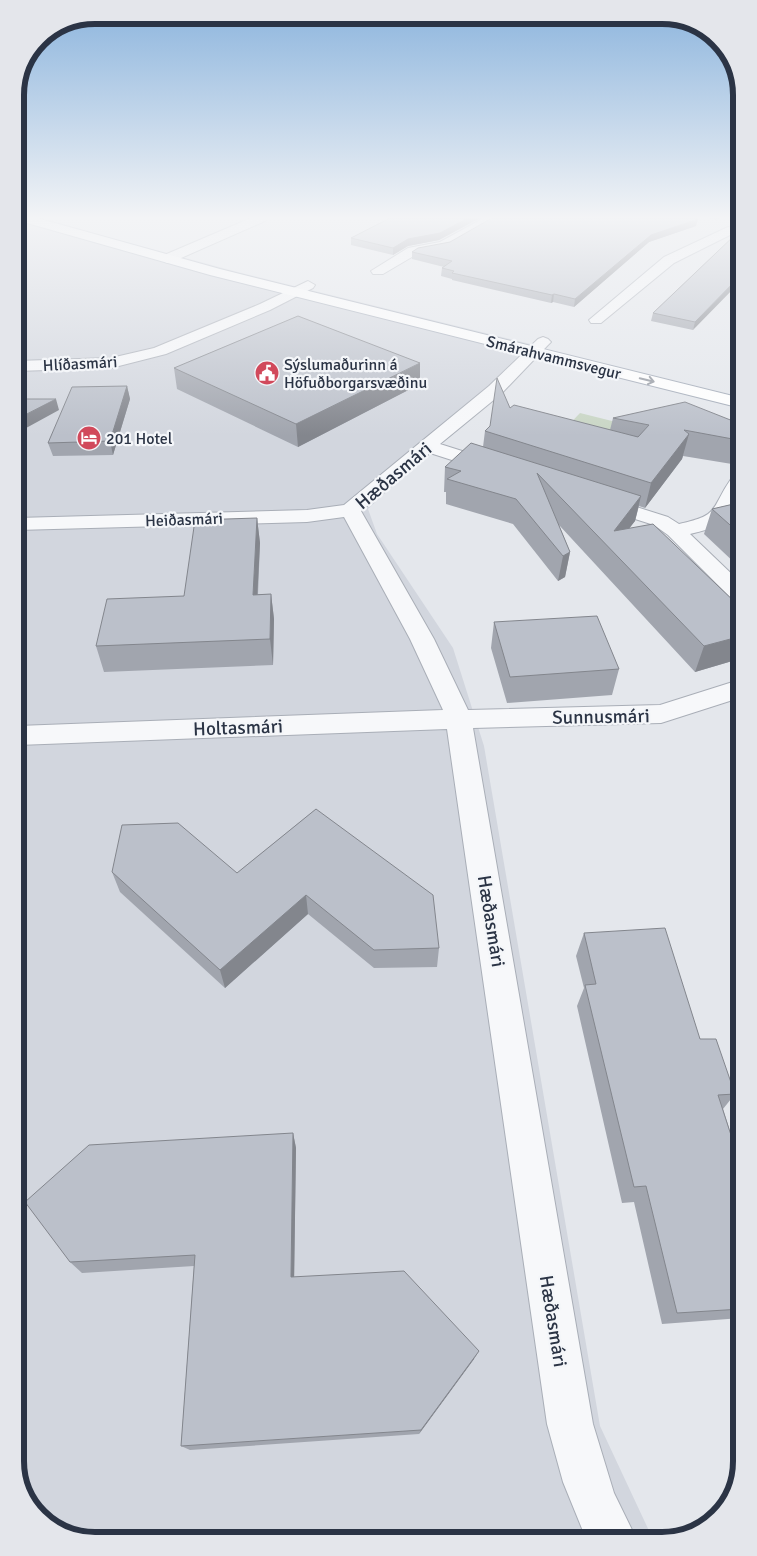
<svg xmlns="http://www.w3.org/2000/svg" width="757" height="1556" font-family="Signika,sans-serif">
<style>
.built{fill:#d2d6de}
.green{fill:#c9d6c5}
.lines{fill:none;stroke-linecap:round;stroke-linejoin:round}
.minor-casing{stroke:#a9aeb7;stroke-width:2}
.major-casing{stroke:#a3abb8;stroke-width:2}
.minor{fill:#f7f8fa;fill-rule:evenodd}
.major{fill:#fff;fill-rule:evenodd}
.wall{fill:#a1a5ae}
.shaded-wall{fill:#83868d}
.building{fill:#bbc0ca;stroke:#83868d}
.oneway{stroke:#959aa2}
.labels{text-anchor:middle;stroke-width:4.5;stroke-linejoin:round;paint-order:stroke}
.far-street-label{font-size:16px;fill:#2b3445;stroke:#f4f6f9}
.far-poi-label{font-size:16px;fill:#2b3445;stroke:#f4f6f9;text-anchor:start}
.street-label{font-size:19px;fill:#2b3445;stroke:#f4f6f9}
.rim{fill:none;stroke:#2b3445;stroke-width:6}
</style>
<rect width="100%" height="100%" fill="#e4e7ec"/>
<path class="built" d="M16,218H37L238,272L543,347L368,509L377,534L453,648L484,746L600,1426L651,1535L90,1541L46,1525L21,1492Z"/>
<path class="green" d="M580,413L644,429L560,434Z"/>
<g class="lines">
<defs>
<path id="minor" d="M251,218H267L265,221L172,262L167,263L160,259L162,256Z
M484,218H499L449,248L417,254L383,274H373L371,271L408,248L440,242Z
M728,227L732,228L734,231L732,234L674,263L601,323H591L589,320L664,257Z
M308,281L315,285L313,288L270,310L166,354L111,368L16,371V361L111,358L154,348L260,304Z
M543,337L548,339L551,342L548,345L501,394L440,444L500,463L502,467L500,471L493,473L486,471L430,453L361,511L434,639L468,710L660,705L739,680V698L661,723L473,728L593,1424L614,1493L635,1536H585L563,1482L547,1424L447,729L18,745V726L443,710L410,639L344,517L307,522L17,530V518L307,510L344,505L489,386L538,339Z
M738,477C738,485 739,494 738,502C735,524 707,530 690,534L738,580V599L730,597L668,535L654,525L594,506L591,502L594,498L601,496L608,498L668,517L679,524C721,515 710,509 731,479Z"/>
<path id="major" d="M18,218H37L220,269L737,397V407L210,275L20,221Z"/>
</defs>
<use href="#minor" class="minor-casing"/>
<use href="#major" class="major-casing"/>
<use href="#minor" class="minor"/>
<use href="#major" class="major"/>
</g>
<path class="wall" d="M390,218H480L439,240L408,246L393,255L351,245V238Z
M707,218H722L715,220Z
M696,226L649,242L574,307L553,302L551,303L452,280V279L441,276L442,268L444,267L412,259V252L450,242Z
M737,233L693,330L651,321L653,313Z
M174,368L420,384L298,447L177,389Z
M127,386L130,399L113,455L53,456L48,443Z
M510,408L610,430L613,418L738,423V465L683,456L682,459L645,508L639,506L635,521L629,528L738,605L739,659L695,672L559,525L570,552L565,577L558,581L513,524L446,504V492H444L445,467L483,447L485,431Z
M738,503V566L704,534L712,509Z
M257,518L260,543L258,594H271L274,619L273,665L104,672L96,646L184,596Z
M494,622L619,669L612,695L507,703L491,648Z
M316,809L439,948L437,967L374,968L308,914L225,988L120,892L112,872L237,873Z
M584,933L700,1039L735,1094L723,1109L741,1166V1318L662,1324L634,1202L622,1203L577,1006L584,988L576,956Z
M293,1133L296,1148L294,1277L474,1359L419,1434L190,1450L181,1446L194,1266L82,1273L70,1262Z"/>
<path class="shaded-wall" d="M468,218H480L439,240L408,246L393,255V248L408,239Z
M715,218H722L715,220Z
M698,219L696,226L649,242L574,307L575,299L651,235Z
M737,279V285L693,330L695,322Z
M554,294L553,302L551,303L552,295Z
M420,363V384L298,447L296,424Z
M127,386L130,399L113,455L110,441Z
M56,399L59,410L17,433V419Z
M689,434L682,459L645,508L651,483Z
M641,496L635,521L612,551L614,531Z
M257,518L260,543L256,620L253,595Z
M570,552L565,577L558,581L563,556Z
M271,594L274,619L273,665L270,639Z
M738,637L739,659L695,672L704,646Z
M306,895L308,914L225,988L220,970Z
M19,936L23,943L19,960Z
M293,1133L296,1148L294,1288L291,1277Z
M479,1351L474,1359L419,1434L421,1430Z"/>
<path class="building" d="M390,218H468L440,233L408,239L393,248L351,238Z
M492,218H693L698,219L651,235L575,299L554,294L552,295L452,273L454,271L442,268L452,261L412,252L418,248L450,242Z
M737,233V279L695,322L653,313Z
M298,316L420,363L296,424L174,368Z
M497,378L510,408L514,405L638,437L649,425L613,418L685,402L738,423V440L684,430L689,434L651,483L485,431L490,426Z
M127,386L110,441L48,443L72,387Z
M16,399H56L17,419Z
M471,443L641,496L614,531L653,524L738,605V637L704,646L537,473L570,552L563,556L516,499L447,479L461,471L445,467Z
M738,503V532L712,509Z
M257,518L253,595L271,594L270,639L96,646L107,599L184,596L195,520Z
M597,616L619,669L510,677L494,622Z
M316,809L433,895L439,948L374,950L306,895L220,970L112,872L122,825L178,823L237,873Z
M665,928L700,1039H716L735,1094L718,1095L741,1166V1309L677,1313L646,1186L634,1187L585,985L596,984L584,933Z
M293,1133L291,1277L404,1271L479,1351L421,1430L181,1446L195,1255L70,1262L25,1202L89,1145Z"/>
<defs><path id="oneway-shaft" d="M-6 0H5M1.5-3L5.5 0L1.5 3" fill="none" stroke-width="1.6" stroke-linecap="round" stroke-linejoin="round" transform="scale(1.25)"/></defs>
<use class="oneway" href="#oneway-shaft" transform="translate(647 380) rotate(14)"/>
<linearGradient id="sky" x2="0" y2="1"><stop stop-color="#8bb4dd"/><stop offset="0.5" stop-color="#f3f4f6"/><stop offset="1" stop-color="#f3f4f6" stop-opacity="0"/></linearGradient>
<rect width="757" height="436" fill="url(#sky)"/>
<defs>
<symbol id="civic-disc" viewBox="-11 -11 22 22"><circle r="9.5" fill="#d1495b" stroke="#f4f6f9"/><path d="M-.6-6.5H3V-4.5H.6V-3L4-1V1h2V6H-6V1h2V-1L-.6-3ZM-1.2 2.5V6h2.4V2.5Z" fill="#fff"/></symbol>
<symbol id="hotel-disc" viewBox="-11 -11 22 22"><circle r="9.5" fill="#d1495b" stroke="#f4f6f9"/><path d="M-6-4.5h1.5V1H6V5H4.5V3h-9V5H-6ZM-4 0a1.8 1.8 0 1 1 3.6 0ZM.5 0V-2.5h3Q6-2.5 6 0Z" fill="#fff"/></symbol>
</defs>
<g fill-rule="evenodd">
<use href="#civic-disc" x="253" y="359" width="28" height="28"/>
<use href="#hotel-disc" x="75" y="424" width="28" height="28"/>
</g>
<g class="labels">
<g class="far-street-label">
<text transform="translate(554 357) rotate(14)" y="6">Smárahvammsvegur</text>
<text transform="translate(80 363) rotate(-3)" y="6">Hlíðasmári</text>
<text transform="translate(184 519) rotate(-2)" y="6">Heiðasmári</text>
</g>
<g class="far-poi-label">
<text x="284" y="370">Sýslumaðurinn á<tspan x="284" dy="18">Höfuðborgarsvæðinu</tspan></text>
<text x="106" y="444">201 Hotel</text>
</g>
<g class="street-label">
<text transform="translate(393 475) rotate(-40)" y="7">Hæðasmári</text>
<text transform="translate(601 716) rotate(-1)" y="7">Sunnusmári</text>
<text transform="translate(238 727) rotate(-2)" y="7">Holtasmári</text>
<text transform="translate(492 921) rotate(81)" y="7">Hæðasmári</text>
<text transform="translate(554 1321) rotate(81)" y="7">Hæðasmári</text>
</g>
</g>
<path d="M0 0H757V1556H0ZM95 24H662A71 71 0 0 1 733 95V1461A71 71 0 0 1 662 1532H95A71 71 0 0 1 24 1461V95A71 71 0 0 1 95 24Z" fill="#e4e6eb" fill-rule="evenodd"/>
<path class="rim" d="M95 24H662A71 71 0 0 1 733 95V1461A71 71 0 0 1 662 1532H95A71 71 0 0 1 24 1461V95A71 71 0 0 1 95 24Z"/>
</svg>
